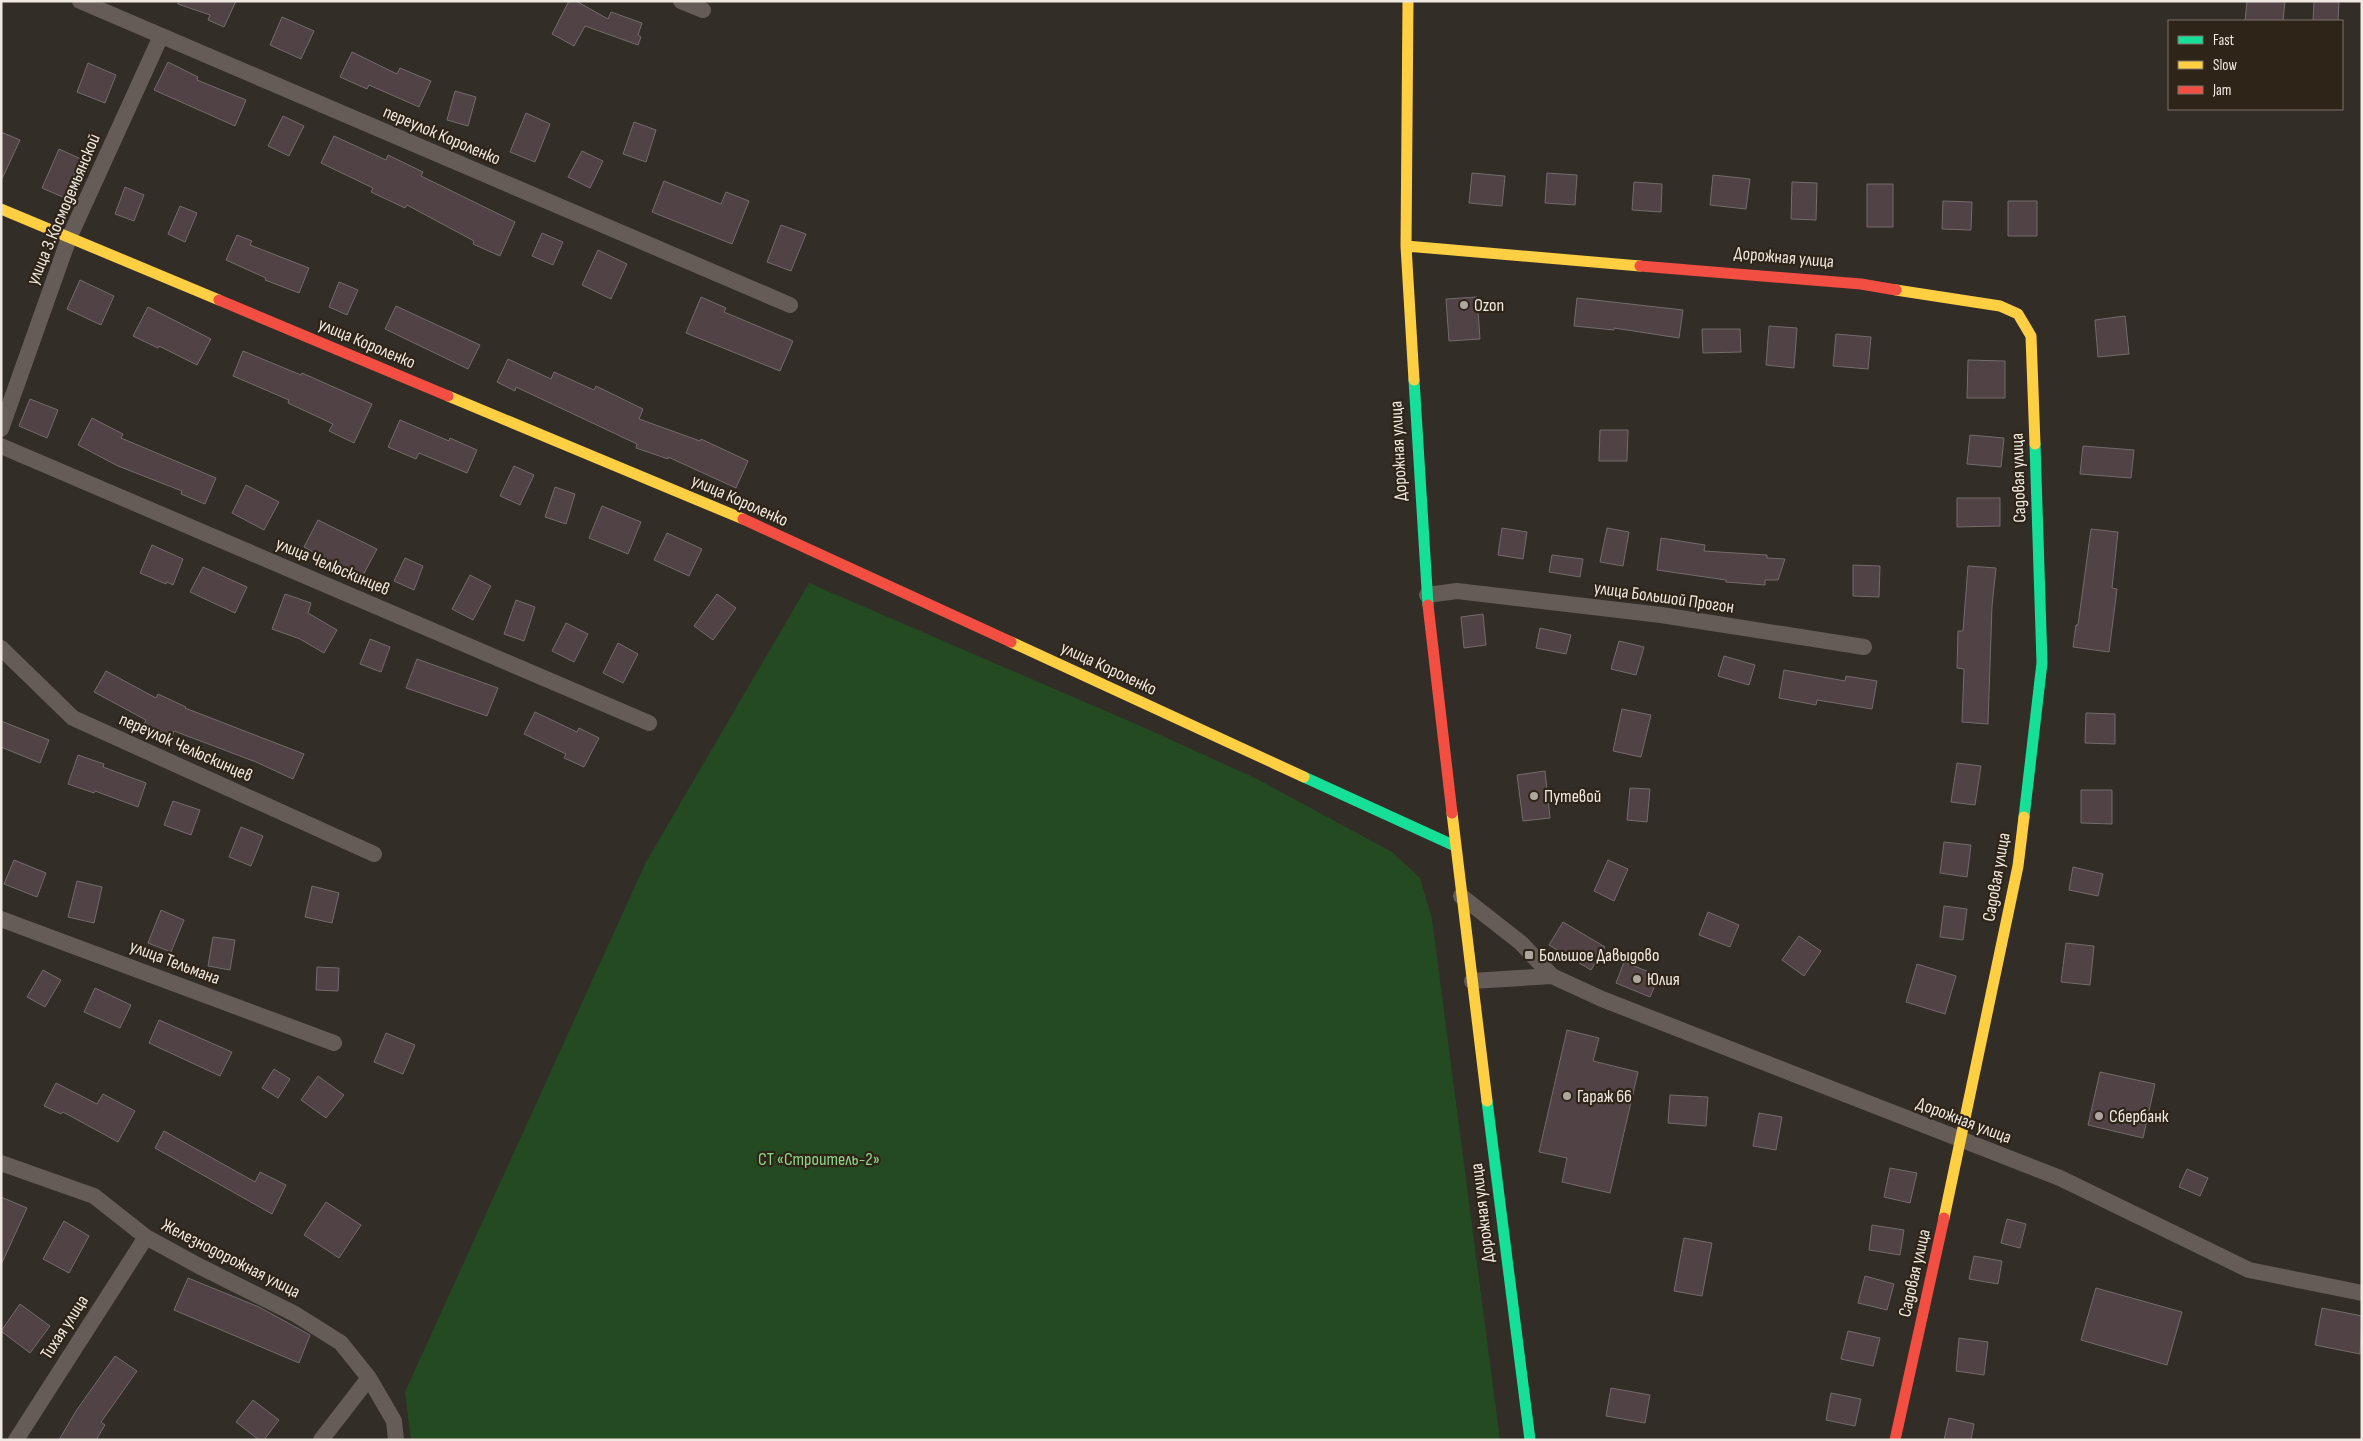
<svg xmlns="http://www.w3.org/2000/svg" width="2363" height="1441" font-family="'Sofia Sans Condensed',sans-serif">
<style>
.green{fill:#234a20}
.building{fill:#514245;stroke:#726c6b}
.lines{fill:none;stroke-linecap:round;stroke-linejoin:round}
.street{stroke:#655c57;stroke-width:16}
.fast{stroke:#16e098;stroke-width:11}
.slow{stroke:#ffcf43;stroke-width:11}
.jam{stroke:#f24e42;stroke-width:11}
.poi-dot{fill:#aea7a0;stroke:#2f2418;stroke-width:2}
.labels{text-anchor:middle;stroke-width:4.5;stroke-linejoin:round;paint-order:stroke}
.street-label{font-size:18px;fill:#f0e9e1;stroke:#2f2418}
.poi-label{font-size:18px;fill:#f0e9e1;stroke:#2f2418;text-anchor:start}
.park-label{font-size:18px;fill:#8dd689;stroke:#2f2418}
</style>
<rect width="100%" height="100%" fill="#332d27"/>
<path class="green" d="M809,583L1145,728L1257,779L1392,852L1420,878L1432,919L1500,1440H411L405,1392L646,862Z"/>
<path class="building" d="M178,1H236L224,27L208,20L210,15L178,4Z
M569,1H576L608,19L611,12L642,23L638,35L641,37L638,45L585,26L574,46L552,34Z
M2247,1H2285L2283,21H2245Z
M2314,1H2339L2338,21H2313Z
M282,17L314,31L301,59L270,45Z
M352,52L397,74L400,68L431,81L419,107L369,85L367,89L340,77Z
M168,62L198,77L197,80L246,100L235,126L154,90Z
M88,63L116,75L105,103L77,92Z
M455,91L476,97L468,126L447,120Z
M526,113L550,124L535,162L510,152Z
M283,116L304,126L289,156L268,146Z
M634,122L656,130L646,162L623,154Z
M1,132L20,140L1,181Z
M334,136L386,160L388,155L423,172L421,176L515,222L500,256L473,244L474,241L407,205L405,208L371,192L373,188L321,163Z
M59,149L81,159L65,198L42,188Z
M582,151L603,161L590,188L568,177Z
M1472,173L1505,176L1502,206L1469,203Z
M1547,173L1577,175L1575,205L1545,203Z
M1713,175L1750,179L1746,209L1710,205Z
M664,181L721,204L726,192L749,201L732,244L652,212Z
M1634,182L1662,184L1661,212L1632,210Z
M1792,182L1817,183L1816,220L1791,219Z
M1867,184H1893V227H1867Z
M125,187L144,195L134,221L115,214Z
M1943,201L1972,202L1971,230L1942,229Z
M2008,201H2037V236H2008Z
M180,206L197,213L185,242L168,234Z
M781,225L806,234L791,271L767,262Z
M542,233L563,242L553,265L532,256Z
M237,235L252,241L250,245L309,268L299,293L265,280L266,278L226,260Z
M598,250L627,264L611,299L582,285Z
M80,280L114,296L101,325L67,309Z
M339,282L358,290L347,315L329,307Z
M701,297L726,308L724,312L793,341L780,371L686,333Z
M1477,297L1480,339L1449,341L1446,299Z
M1577,298L1683,310L1679,338L1614,328V330L1574,326Z
M396,306L480,345L468,369L385,329Z
M148,307L211,339L197,365L159,346L158,348L133,336Z
M2125,316L2129,354L2098,357L2095,320Z
M1769,326L1797,328L1794,368L1766,365Z
M1702,329H1740L1741,352L1703,353Z
M1836,334L1871,337L1868,369L1833,366Z
M243,351L301,375L302,373L372,404L354,443L329,431L333,424L288,403L289,400L233,376Z
M508,359L551,379L554,372L594,390L596,386L643,409L639,419L700,441L701,439L748,461L736,488L668,457V459L636,448L637,444L516,387L515,391L497,382Z
M1968,360L2005,361V398H1967Z
M30,399L58,410L47,438L19,426Z
M92,418L123,434L121,438L216,478L205,504L181,494L182,491L118,466L78,445Z
M400,420L449,441L450,438L477,450L467,473L419,453L416,459L388,447Z
M1600,430H1628L1627,461H1599Z
M1970,435L2004,438L2001,467L1967,464Z
M2083,446L2134,450L2131,478L2080,474Z
M514,466L534,475L520,505L500,496Z
M246,485L279,502L264,530L232,513Z
M555,487L575,494L566,524L545,517Z
M1957,498H2000V526L1957,527Z
M602,506L641,522L628,554L589,538Z
M318,520L377,549L361,579L304,547Z
M1502,528L1527,532L1523,559L1498,555Z
M1607,528L1629,532L1623,566L1600,562Z
M2091,529L2118,532L2112,588L2117,589L2109,652L2073,647L2076,625H2078Z
M667,533L702,549L689,576L654,560Z
M1661,538L1705,545L1704,551L1767,555V558L1785,559L1778,580H1765V585L1726,582V580L1657,570Z
M152,545L183,559L173,585L167,582L166,584L140,573Z
M1552,555L1583,559L1580,577L1549,572Z
M405,558L423,566L414,590L394,581Z
M1853,565L1880,566L1879,597L1853,596Z
M1968,566L1996,568L1992,606L1988,724L1962,722L1964,669L1957,668L1958,631H1963Z
M203,567L247,587L235,613L190,592Z
M470,575L491,586L473,620L452,609Z
M285,594L311,603L308,613L337,630L324,653L300,639L272,629Z
M717,594L736,608L713,640L694,626Z
M516,600L535,607L524,641L504,634Z
M1483,614L1486,645L1464,648L1461,617Z
M566,623L588,634L574,662L552,651Z
M1540,628L1571,635L1566,654L1536,648Z
M370,639L390,647L381,672L360,664Z
M1619,641L1644,647L1636,675L1611,669Z
M618,643L638,654L623,683L603,673Z
M1724,656L1755,665L1749,685L1718,676Z
M417,659L498,688L487,716L406,688Z
M1784,670L1845,681L1846,676L1877,681L1872,709L1817,700L1816,705L1779,698Z
M106,671L156,698L158,694L186,707L185,708L304,754L293,779L256,762L174,731L172,737L144,724L146,720L94,692Z
M1622,709L1651,715L1641,757L1613,751Z
M535,712L577,732L579,728L599,738L584,767L564,758L566,754L524,734Z
M2086,713L2115,714V744L2085,743Z
M1,721L49,740L40,763L1,747Z
M78,755L104,764L103,767L146,783L138,807L95,791L94,793L68,784Z
M1957,763L1981,766L1975,805L1951,802Z
M1545,771L1550,818L1523,821L1517,775Z
M1630,788L1650,789L1647,822L1627,820Z
M2081,790H2112V824L2081,823Z
M173,801L200,810L191,835L164,825Z
M241,827L263,836L251,866L229,857Z
M1944,842L1971,845L1967,877L1940,873Z
M14,860L46,873L37,897L4,884Z
M1608,860L1628,869L1614,901L1594,891Z
M2073,867L2103,874L2098,896L2069,890Z
M77,881L102,887L94,923L68,917Z
M312,886L339,893L332,923L305,917Z
M1944,906L1967,909L1963,940L1940,937Z
M161,910L184,920L171,952L148,943Z
M1708,912L1739,925L1730,947L1699,935Z
M1563,922L1605,947L1591,970L1549,945Z
M1799,936L1821,951L1804,976L1782,960Z
M213,937L235,940L230,970L208,966Z
M2066,943L2094,946L2090,985L2061,982Z
M1624,962L1659,976L1650,997L1616,983Z
M1917,964L1956,976L1945,1014L1906,1002Z
M317,967L339,968L338,991L316,990Z
M43,970L61,980L45,1007L27,997Z
M95,988L131,1005L120,1028L84,1012Z
M159,1020L232,1052L220,1076L149,1043Z
M1567,1030L1599,1038L1593,1061L1638,1072L1610,1193L1562,1182L1567,1158L1539,1152Z
M386,1033L415,1045L403,1074L374,1062Z
M274,1069L290,1079L278,1098L262,1088Z
M2100,1072L2155,1084L2143,1138L2088,1125Z
M318,1076L344,1095L326,1118L301,1100Z
M56,1083L97,1104L103,1094L135,1111L118,1142L63,1112L61,1114L44,1106Z
M1670,1095L1708,1097L1706,1126L1668,1123Z
M1759,1113L1782,1117L1776,1150L1753,1146Z
M164,1131L255,1182L260,1172L286,1185L272,1214L155,1148Z
M1890,1168L1917,1173L1910,1203L1884,1197Z
M2187,1169L2208,1178L2200,1196L2179,1187Z
M1,1197L27,1208L1,1265Z
M326,1202L361,1225L339,1258L304,1235Z
M2007,1219L2026,1224L2020,1248L2001,1243Z
M64,1221L89,1236L69,1273L43,1259Z
M1872,1225L1904,1230L1900,1255L1869,1250Z
M1684,1238L1712,1243L1702,1296L1674,1291Z
M1974,1256L2002,1261L1998,1284L1969,1279Z
M1865,1276L1894,1284L1887,1310L1858,1303Z
M188,1278L259,1307L310,1335L299,1363L174,1310Z
M2096,1288L2182,1312L2167,1365L2081,1340Z
M20,1304L50,1326L30,1353L1,1331Z
M2322,1308L2362,1316L2360,1354L2315,1345Z
M1848,1331L1880,1338L1873,1366L1841,1359Z
M1959,1338L1988,1342L1984,1375L1956,1371Z
M115,1356L137,1371L101,1422L105,1425L96,1440H59L76,1411Z
M1611,1388L1650,1395L1645,1423L1606,1416Z
M1831,1393L1861,1399L1855,1426L1826,1420Z
M253,1400L279,1420L264,1440H259L236,1422Z
M1949,1418L1974,1424L1971,1440H1944Z"/>
<g class="lines">
<path class="street" d="M80,1L790,305
M681,1L703,10
M1,429L69,238L161,36
M1,446L649,723
M1427,595L1457,591L1661,615L1864,647
M1,648L73,718L374,854
M1461,896L1521,943L1552,976
M1,919L334,1043
M1472,981L1552,976L1602,999L2060,1178L2249,1270L2362,1293
M1,1163L94,1196L146,1237L199,1266L295,1314L341,1343L369,1378L394,1421L396,1440
M16,1440L146,1237
M321,1440L369,1378"/>
<path class="fast" d="M1414,380L1428,605
M1304,777L1455,846
M2024,817L2042,663L2035,444
M1487,1101L1530,1440"/>
<path class="slow" d="M1408,1L1406,246L1414,380
M1,209L219,300
M1406,246L1640,266
M1896,290L2000,306L2018,314L2031,336L2035,444
M448,396L743,519
M1011,642L1304,777
M1452,813L1487,1101
M1944,1218L2018,866L2024,817"/>
<path class="jam" d="M1640,266L1861,284L1896,290
M219,300L448,396
M743,519L1011,642
M1428,605L1452,813
M1895,1440L1944,1218"/>
</g>
<g class="poi-dot">
<circle cx="1464" cy="305" r="5"/>
<circle cx="1534" cy="796" r="5"/>
<rect x="1524" y="950" width="10" height="10" rx="2.5"/>
<circle cx="1637" cy="979" r="5"/>
<circle cx="1567" cy="1096" r="5"/>
<circle cx="2099" cy="1116" r="5"/>
</g>
<g class="labels">
<g class="street-label">
<text transform="translate(442 135) rotate(23)" y="6">переулок Короленко</text>
<text transform="translate(63 209) rotate(-67)" y="6">улица З.Космодемьянской</text>
<text transform="translate(1784 257) rotate(5)" y="6">Дорожная улица</text>
<text transform="translate(367 343) rotate(23)" y="6">улица Короленко</text>
<text transform="translate(1398 451) rotate(-93)" y="6">Дорожная улица</text>
<text transform="translate(2018 478) rotate(-92)" y="6">Садовая улица</text>
<text transform="translate(740 500) rotate(24)" y="6">улица Короленко</text>
<text transform="translate(333 566) rotate(23)" y="6">улица Челюскинцев</text>
<text transform="translate(1664 597) rotate(8)" y="6">улица Большой Прогон</text>
<text transform="translate(1109 668) rotate(25)" y="6">улица Короленко</text>
<text transform="translate(186 747) rotate(24)" y="6">переулок Челюскинцев</text>
<text transform="translate(1996 877) rotate(-80)" y="6">Садовая улица</text>
<text transform="translate(175 962) rotate(21)" y="6">улица Тельмана</text>
<text transform="translate(1964 1120) rotate(21)" y="6">Дорожная улица</text>
<text transform="translate(1482 1213) rotate(-97)" y="6">Дорожная улица</text>
<text transform="translate(231 1258) rotate(27)" y="6">Железнодорожная улица</text>
<text transform="translate(1914 1273) rotate(-77)" y="6">Садовая улица</text>
<text transform="translate(64 1327) rotate(-57)" y="6">Тихая улица</text>
</g>
<g class="poi-label">
<text x="1474" y="311">Ozon</text>
<text x="1544" y="802">Путевой</text>
<text x="1539" y="961">Большое Давыдово</text>
<text x="1647" y="985">Юлия</text>
<text x="1577" y="1102">Гараж 66</text>
<text x="2109" y="1122">Сбербанк</text>
</g>
<g class="park-label">
<text x="819" y="1165">СТ «Строитель-2»</text>
</g>
</g>
<rect width="2363" height="1441" fill="none" stroke="#f0e9e1" stroke-width="5"/>
<rect x="2168" y="20" width="175" height="90" fill="#2f2418" stroke="#7c7368"/>
<rect x="2178" y="36" width="25" height="8" fill="#16e098" stroke="#7c7368"/>
<text x="2213" y="45" font-size="15" fill="#f0e9e1">Fast</text>
<rect x="2178" y="61" width="25" height="8" fill="#ffcf43" stroke="#7c7368"/>
<text x="2213" y="70" font-size="15" fill="#f0e9e1">Slow</text>
<rect x="2178" y="86" width="25" height="8" fill="#f24e42" stroke="#7c7368"/>
<text x="2213" y="95" font-size="15" fill="#f0e9e1">Jam</text>
</svg>
